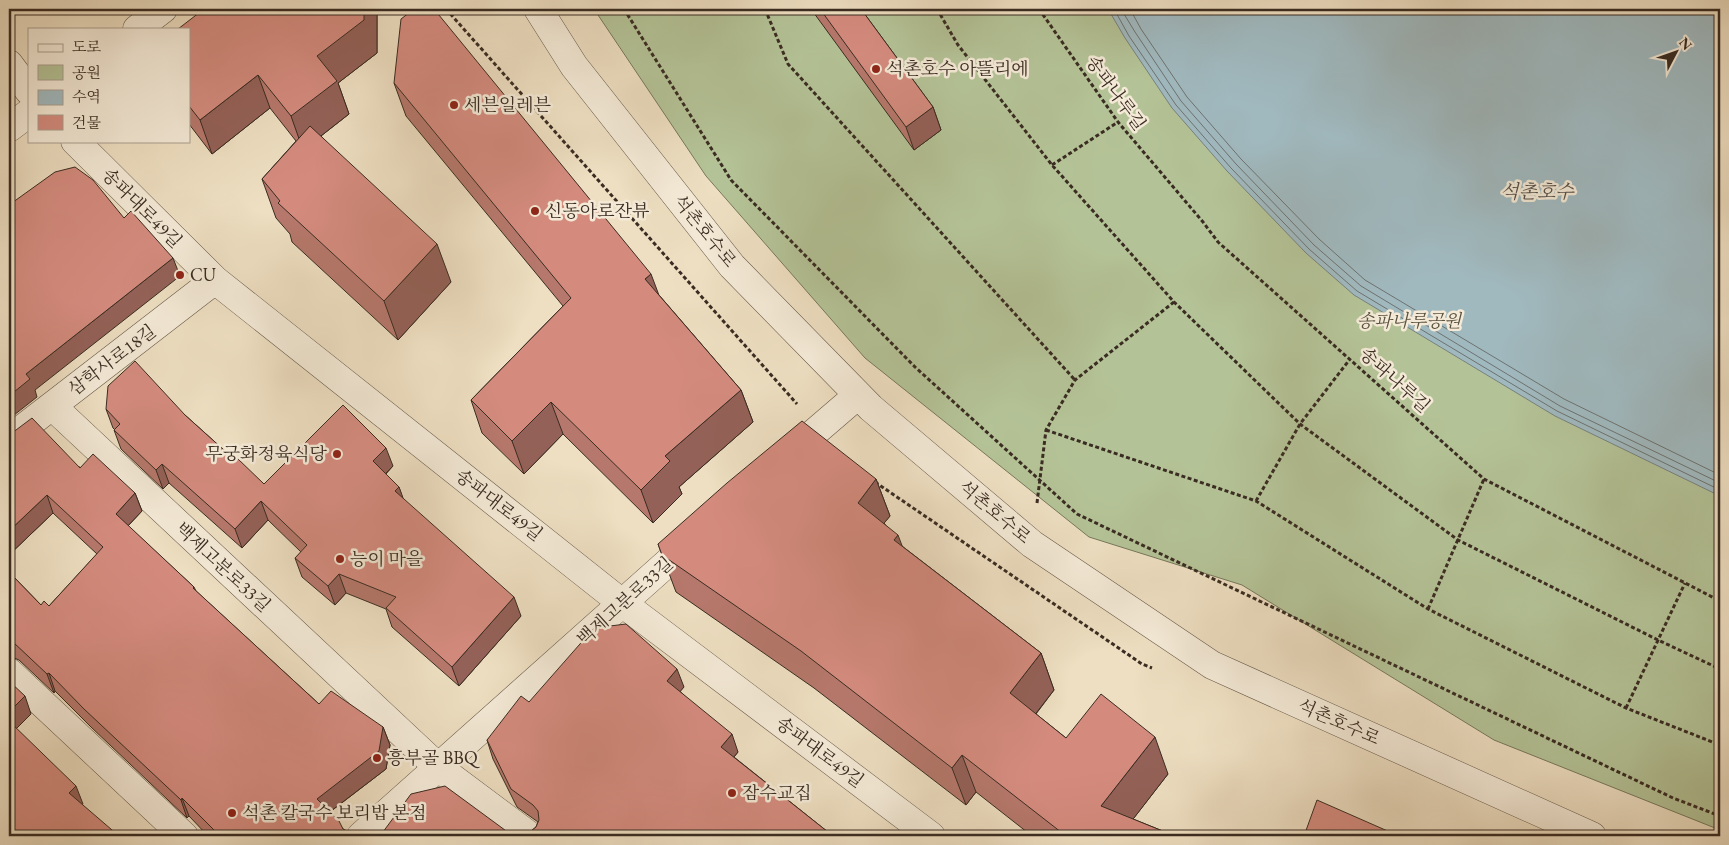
<svg xmlns="http://www.w3.org/2000/svg" width="1729" height="845" font-family="'EB Garamond','Noto Serif KR',serif">
<style>
.green{fill:#b4c397;stroke:#77785c}
.water{fill:#a0b9bf;stroke:#778180}
.lines{fill:none;stroke-linecap:round;stroke-linejoin:round}
.shore{stroke:#6d7270;stroke-width:1}
.minor-casing{stroke:#67594a;stroke-width:29}
.path{stroke:#3a2c22;stroke-width:3;stroke-dasharray:4 2.5;stroke-linecap:butt}
.minor{stroke:#f4ead7;stroke-width:28}
.wall{fill:#b6786c;stroke:#3a2c22}
.shaded-wall{fill:#946158;stroke:#3a2c22}
.building{fill:#d48b7e;stroke:#3a2c22}
.poi-dot{fill:#8f2418;stroke:#f4ead7;stroke-width:2}
.labels{text-anchor:middle;stroke-width:5;stroke-linejoin:round;paint-order:stroke}
.poi-label{font-size:18px;fill:#3a2c22;stroke:#f4ead7;text-anchor:start}
.street-label{font-size:18px;fill:#3a2c22;stroke:#f4ead7}
.park-label{font-size:18px;font-style:italic;fill:#58523f;stroke:#f4ead7}
.water-label{font-size:19px;font-style:italic;fill:#544f49;stroke:#f4ead7}
</style>
<rect width="100%" height="100%" fill="#eedfc2"/>
<filter id="stains"><feTurbulence type="fractalNoise" baseFrequency=".004" numOctaves="4"/><feColorMatrix values="0 0 0 0 .2 0 0 0 0 .09 0 0 0 0 .02 0 0 0 .5 -.17"/></filter>
<radialGradient id="worn" r=".72"><stop offset=".6" stop-color="#630" stop-opacity="0"/><stop offset="1" stop-color="#630" stop-opacity=".3"/></radialGradient>
<path class="green" d="M594,9H1720V830L1494,740L1242,585L1089,537L865,358L706,176Z"/>
<path class="water" d="M1108,9H1720V496L1555,416L1354,295L1306,253L1227,171L1172,108L1125,38Z"/>
<g class="lines">
<path class="shore" d="M1114,9L1129,36L1176,105L1231,168L1309,249L1357,291L1557,411L1720,490
M1121,9L1135,32L1181,101L1236,164L1314,245L1361,286L1560,406L1720,483
M1130,9L1141,29L1187,97L1241,159L1319,239L1365,280L1564,399L1720,475"/>
<defs>
<path id="minor" d="M538,9L574,66L732,266L871,408L1032,544L1212,665L1592,836
M137,29L163,9
M9,64L29,91
M9,128L29,113
M75,141L215,280L622,603L931,836
M52,406L439,768L530,836
M9,439L215,280
M787,456L858,395
M9,672L184,836
M361,836L693,540"/>
</defs>
<use href="#minor" class="minor-casing"/>
<path class="path" d="M446,9L797,404
M624,9L731,180L915,367L1077,514L1673,798L1720,816
M765,9L788,64L1075,380
M937,9L958,45L1052,165L1174,302L1300,424L1458,540L1658,640L1720,669
M1039,9L1118,122L1203,222L1218,242L1484,479L1720,601
M1052,165L1118,122
M1046,430L1256,501L1428,609L1626,708L1720,745
M875,482L1142,664L1152,668
M1256,501L1300,424L1350,359
M1037,503L1046,430L1075,380L1174,302
M1428,609L1484,479
M1626,708L1685,583"/>
<use href="#minor" class="minor"/>
</g>
<path class="wall" d="M204,9H377V53L338,83L349,114L321,136L451,282L398,340L292,242L290,234L276,218L262,179L296,141L270,108L212,154L189,124V29Z
M811,9H861L933,107L941,130L914,150Z
M394,83L659,295L741,390L753,422L679,487L682,494L653,523L563,434L524,474L482,433L471,400L563,306L406,116Z
M106,409L185,415L235,460L264,484L393,466L386,474L399,487L403,499L521,616L459,686L392,627L386,609L346,593L335,605L302,577L295,558L301,552L268,520L242,548L169,483L163,489L121,449L114,430H115L113,428Z
M9,434L135,493L142,511L128,526L194,587L196,591L319,704L383,727L390,745L386,769L330,812L343,829L354,836H208L189,816L187,818L91,727L55,691L54,693L19,660L12,657H9V572L41,605L49,606L97,554L53,513L9,555Z
M876,479L890,516L884,523L902,546L1041,653L1054,690L1036,714L1066,738L1168,774L1133,819L1175,836H1032L976,792L966,805L814,688L676,592L658,544Z
M684,687L680,691L738,752L734,757L833,836H533L531,831L536,827L538,822L517,807L493,759L487,740L529,702Z"/>
<path class="shaded-wall" d="M364,9H377V53L338,83L349,114L303,150L291,116L317,56Z
M258,75L270,108L212,154L200,120Z
M933,107L941,130L914,150L906,127Z
M437,244L451,282L398,340L384,301Z
M173,258L180,276L35,390L37,397L9,419V396L26,374Z
M651,274L663,306L645,279Z
M741,390L753,422L679,487L682,494L653,523L641,490L665,456Z
M551,402L563,434L524,474L512,441Z
M386,448L393,466L380,479L373,461Z
M162,464L169,483L163,489L156,470Z
M876,479L890,516L871,539L858,503Z
M399,487L406,506L395,491Z
M135,493L142,511L122,532L116,514Z
M47,495L53,513L9,555V531Z
M261,501L268,520L242,548L235,529Z
M898,535L912,572L894,540Z
M339,574L346,593L335,605L328,586Z
M514,597L521,616L459,686L452,667Z
M1041,653L1054,690L1023,730L1010,693Z
M677,669L684,687L674,699L667,681Z
M49,673L55,691L54,693L47,674Z
M25,696L31,714L11,734L9,729V712Z
M383,727L390,745L386,769L323,817L317,799Z
M732,734L738,752L727,765L721,747Z
M1155,737L1168,774L1120,836L1101,806Z
M962,755L976,792L966,805L952,768Z
M76,786L83,804L76,811L69,793Z
M182,798L189,816L187,818L181,800Z"/>
<path class="building" d="M204,9H364V20L317,56L337,81L291,116L258,75L200,120L189,106V29H178Z
M414,9H434L651,274L645,279L741,390L665,456L670,461L641,490L551,402L512,441L471,400L571,298L394,83L401,19Z
M820,9H861L933,107L906,127Z
M310,126L437,244L384,301L278,203L280,201L262,179Z
M75,167L93,180L124,218L131,211L173,258L26,374L30,379L9,396V205L55,172Z
M135,361L185,415L235,460L237,458L264,484L343,405L386,448L373,461L399,487L395,491L514,597L452,667L386,608L396,597L339,574L328,586L295,558L307,545L261,501L235,529L162,464L156,470L114,430L120,424L106,409L108,386Z
M32,418L80,468L93,454L135,493L116,514L194,587L193,588L319,704L331,691L383,727L379,751L317,799L339,821L343,829L351,833L354,836H220L182,798L181,800L84,709L49,673L47,674L13,642L9,640V572L41,605L44,601L49,606L103,547L47,495L9,531V434L12,433Z
M802,421L876,479L858,503L898,535L894,540L1041,653L1010,693L1066,738L1101,694L1155,737L1101,806L1175,836H1066L962,755L952,768L801,651L662,555L658,544L727,483Z
M626,624L677,669L667,681L732,734L721,747L833,836H534L531,831L536,827L539,820L538,811L533,805L511,789L487,740L521,696L529,702L594,628Z
M9,681L25,696L9,712Z
M9,721L76,786L69,793L119,836H9Z
M445,786L513,836H380L411,794Z
M1317,800L1399,836H1304Z"/>
<g class="poi-dot">
<circle cx="876" cy="69" r="5"/>
<circle cx="454" cy="105" r="5"/>
<circle cx="535" cy="211" r="5"/>
<circle cx="180" cy="275" r="5"/>
<circle cx="337" cy="454" r="5"/>
<circle cx="340" cy="559" r="5"/>
<circle cx="377" cy="758" r="5"/>
<circle cx="732" cy="793" r="5"/>
<circle cx="232" cy="813" r="5"/>
</g>
<g class="labels">
<g class="poi-label">
<text x="886" y="75">석촌호수 아뜰리에</text>
<text x="464" y="111">세븐일레븐</text>
<text x="545" y="217">신동아로잔뷰</text>
<text x="190" y="281">CU</text>
<text x="327" y="460" text-anchor="end">무궁화정육식당</text>
<text x="350" y="565">능이 마을</text>
<text x="387" y="764">흥부골 BBQ</text>
<text x="742" y="799">잠수교집</text>
<text x="242" y="819">석촌 칼국수 보리밥 본점</text>
</g>
<g class="street-label">
<text transform="translate(1116 93) rotate(54)" y="6">송파나루길</text>
<text transform="translate(142 208) rotate(45)" y="6">송파대로49길</text>
<text transform="translate(705 231) rotate(51)" y="6">석촌호수로</text>
<text transform="translate(112 360) rotate(-37)" y="6">삼학사로18길</text>
<text transform="translate(1395 380) rotate(42)" y="6">송파나루길</text>
<text transform="translate(499 505) rotate(38)" y="6">송파대로49길</text>
<text transform="translate(995 512) rotate(40)" y="6">석촌호수로</text>
<text transform="translate(223 567) rotate(43)" y="6">백제고분로33길</text>
<text transform="translate(625 601) rotate(-42)" y="6">백제고분로33길</text>
<text transform="translate(1339 722) rotate(24)" y="6">석촌호수로</text>
<text transform="translate(820 752) rotate(37)" y="6">송파대로49길</text>
</g>
<g class="park-label">
<text x="1409" y="327">송파나루공원</text>
</g>
<g class="water-label">
<text x="1537" y="198">석촌호수</text>
</g>
</g>
<rect width="1729" height="845" fill="none" stroke="#eedfc2" stroke-width="30"/>
<rect x="10" y="10" width="1709" height="825" fill="none" stroke="#3a2c22" stroke-width="2.5"/>
<rect x="15" y="15" width="1699" height="815" fill="none" stroke="#3a2c22"/>
<rect x="28" y="28" width="162" height="115" fill="#f4ead7" stroke="#aa9e8f"/>
<rect x="38" y="44" width="25" height="8" fill="#f4ead7" stroke="#aa9e8f"/>
<text x="72" y="52" font-size="15" fill="#3a2c22">도로</text>
<rect x="38" y="65" width="25" height="15" fill="#b4c397" stroke="#aa9e8f"/>
<text x="72" y="78" font-size="15" fill="#3a2c22">공원</text>
<rect x="38" y="90" width="25" height="15" fill="#a0b9bf" stroke="#aa9e8f"/>
<text x="72" y="102" font-size="15" fill="#3a2c22">수역</text>
<rect x="38" y="115" width="25" height="15" fill="#d48b7e" stroke="#aa9e8f"/>
<text x="72" y="128" font-size="15" fill="#3a2c22">건물</text>
<g transform="translate(1676 52) rotate(49)" stroke="#f4ead7" stroke-width="4" paint-order="stroke">
<path d="M0-4L9 19L0 12L-9 19Z" fill="#3a2c22"/>
<text y="-8" font-size="14" font-weight="bold" text-anchor="middle" fill="#3a2c22">N</text>
</g>
<rect width="100%" height="100%" filter="url(#stains)"/>
<rect width="100%" height="100%" fill="url(#worn)"/>
</svg>
